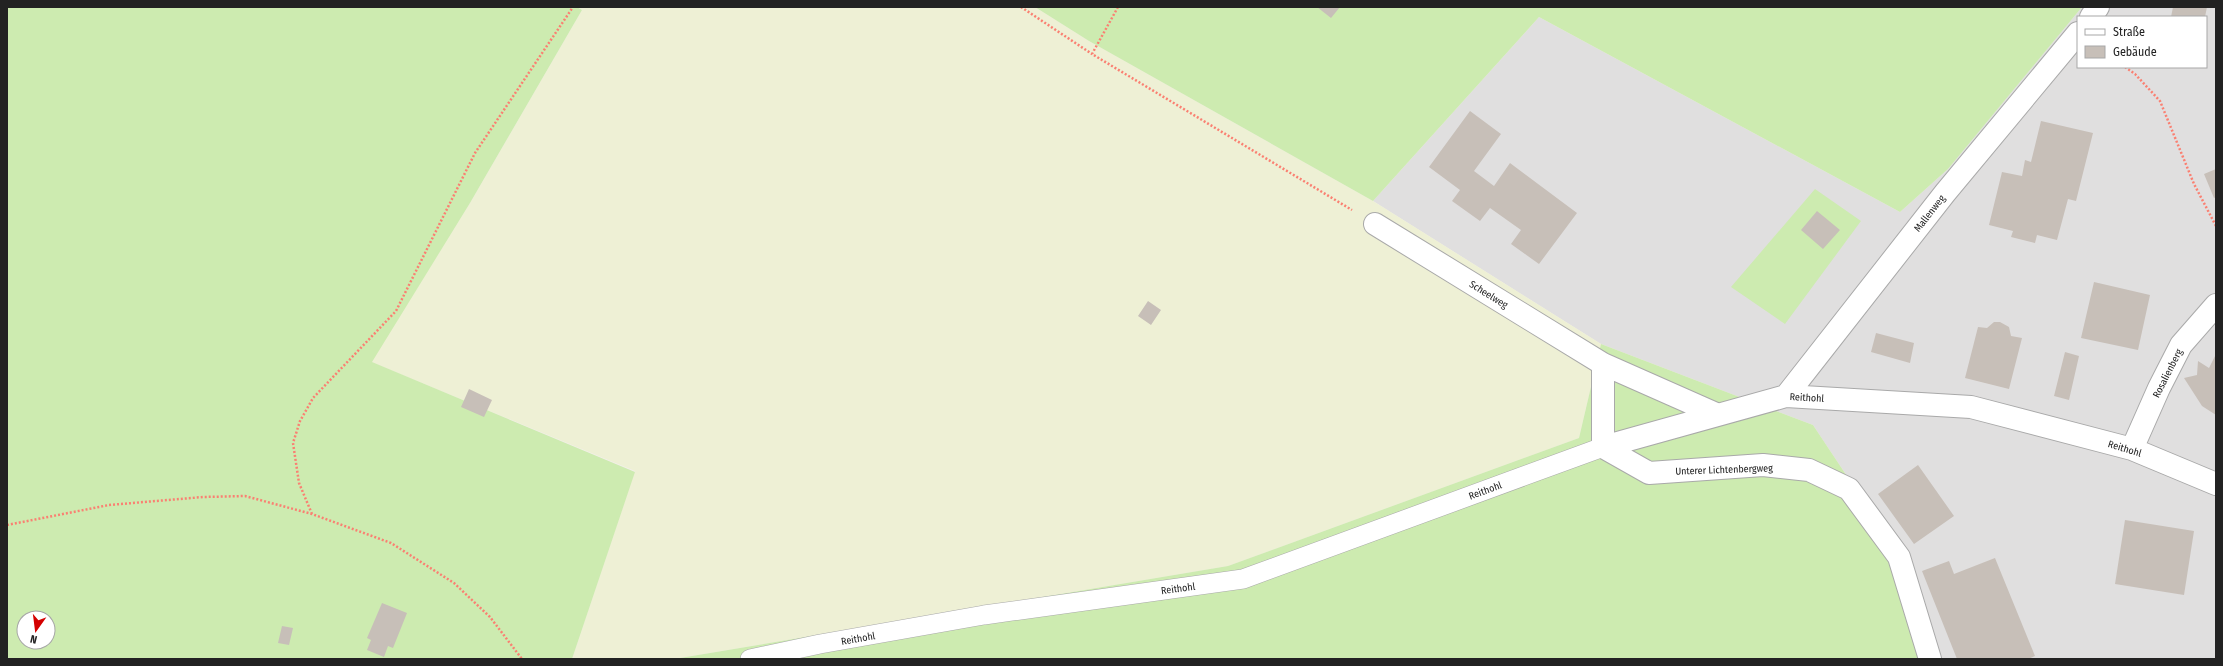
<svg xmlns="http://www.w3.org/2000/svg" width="2223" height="666" font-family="'Fira Sans Condensed',sans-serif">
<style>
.residential{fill:#e0dfdf;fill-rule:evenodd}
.farmland{fill:#eef0d5}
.grass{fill:#cdebb0;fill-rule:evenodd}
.building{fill:#c7bfb8}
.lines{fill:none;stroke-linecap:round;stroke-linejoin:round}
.lane-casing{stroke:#a9a9a9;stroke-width:20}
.street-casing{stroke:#a9a9a9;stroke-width:24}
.path{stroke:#fa8072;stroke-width:2.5;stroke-dasharray:2 2;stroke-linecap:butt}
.lane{stroke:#fff;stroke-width:19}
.street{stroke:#fff;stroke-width:22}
.labels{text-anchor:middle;stroke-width:3;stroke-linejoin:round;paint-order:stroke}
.street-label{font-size:10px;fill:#222;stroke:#fff}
</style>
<rect width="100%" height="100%" fill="#f2efe9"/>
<path class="residential" d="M2082,7H2216V659H1936L1910,571L1813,425L1601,344L1373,201L1539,17L1900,212L1948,169ZM2078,17H2206V67H2078Z"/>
<path class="farmland" d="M577,7H1035L1089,41L1373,201L1601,344L1579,438L1228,566L674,659H572L635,471L371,362L470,203L582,10Z"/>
<path class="grass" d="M7,7H577L582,10L470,203L372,362L635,472L572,659H7ZM24,618H48V642H24Z
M1035,7H2082L1948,169L1900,212L1539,17L1373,201L1089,41Z
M1815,189L1861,221L1785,324L1731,287Z
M1601,344L1813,425L1910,571L1936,659H674L1228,566L1579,438Z"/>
<path class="building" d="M1317,7H1340L1331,18Z
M2173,7H2207L2205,17H2171Z
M1470,111L1501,134L1474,171L1494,186L1510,163L1577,213L1539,264L1511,244L1521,230L1490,208L1480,221L1452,201L1460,190L1429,167Z
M2041,121L2093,133L2076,201L2068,199L2057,240L2037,235L2035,243L2011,237L2013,231L1989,225L2002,172L2022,176L2025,160L2031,162Z
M2216,169V197L2214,198L2204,174Z
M1817,211L1840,230L1823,249L1801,230Z
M2094,282L2150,295L2138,350L2081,338Z
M1148,301L1161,310L1151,325L1138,316Z
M1994,322H2000L2009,327L2011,336L2022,338L2009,389L1965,378L1978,327L1987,328Z
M1876,333L1914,343L1910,363L1871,352Z
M2065,352L2079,356L2069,400L2054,396Z
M2216,354V415L2202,406L2184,378L2197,375L2198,361L2209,368Z
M469,389L492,400L484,417L461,407Z
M1918,465L1954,516L1914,544L1878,494Z
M2125,520L2194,531L2184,595L2115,584Z
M1995,558L2035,656L2028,659H1957L1922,571L1949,561L1954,574Z
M382,603L407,613L393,648L388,646L384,657L367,650L371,640L367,638Z
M282,626L293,628L289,645L278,643Z"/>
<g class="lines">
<defs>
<path id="lane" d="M750,659L820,644L984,615L1243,579L1603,447"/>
<path id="street" d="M2091,17L2098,7
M1375,224L1603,364L1716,414
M1603,364V447
M1786,396L1945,193L2078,33
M1603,447L1786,396L1971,407L2132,449L2216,484
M1603,447L1649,473L1763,465L1809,470L1849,489L1899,557L1930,659
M2132,449L2159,388L2181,345L2216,305"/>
</defs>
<use href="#lane" class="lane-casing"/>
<use href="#street" class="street-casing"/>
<path class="path" d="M1021,7L1092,54
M1118,7L1092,54L1352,210
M2125,67L2135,74L2160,101L2194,184L2216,226
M312,514L299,483L293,443L300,421L313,398L396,311L475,153L573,7
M7,525L109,505L203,497L245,496L312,514L391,543L454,583L490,617L522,659"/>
<use href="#lane" class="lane"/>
<use href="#street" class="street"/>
</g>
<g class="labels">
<g class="street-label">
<text transform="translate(1929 213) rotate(-52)" y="4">Mallenweg</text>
<text transform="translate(1489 294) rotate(32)" y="4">Scheelweg</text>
<text transform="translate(2167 373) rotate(-63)" y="4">Rosalienberg</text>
<text transform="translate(1807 397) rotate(3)" y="4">Reithohl</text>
<text transform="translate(2125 448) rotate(17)" y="4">Reithohl</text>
<text transform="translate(1724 469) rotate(-2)" y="4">Unterer Lichtenbergweg</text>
<text transform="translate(1485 490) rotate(-20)" y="4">Reithohl</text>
<text transform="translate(1178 588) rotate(-8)" y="4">Reithohl</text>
<text transform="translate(858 638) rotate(-10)" y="4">Reithohl</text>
</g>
</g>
<rect width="2223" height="666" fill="none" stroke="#222222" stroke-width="16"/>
<rect x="2077" y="16" width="130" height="52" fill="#ffffff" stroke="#a7a7a7"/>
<rect x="2085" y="29" width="20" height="6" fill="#ffffff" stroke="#a7a7a7"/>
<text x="2113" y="36" font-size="12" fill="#222222">Straße</text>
<rect x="2085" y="46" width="20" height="12" fill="#c7bfb8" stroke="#a7a7a7"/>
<text x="2113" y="56" font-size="12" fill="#222222">Gebäude</text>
<g transform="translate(36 630) rotate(194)"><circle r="19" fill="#ffffff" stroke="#a7a7a7"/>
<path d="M0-3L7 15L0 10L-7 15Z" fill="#d40000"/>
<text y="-6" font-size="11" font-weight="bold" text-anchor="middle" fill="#222222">N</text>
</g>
</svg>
